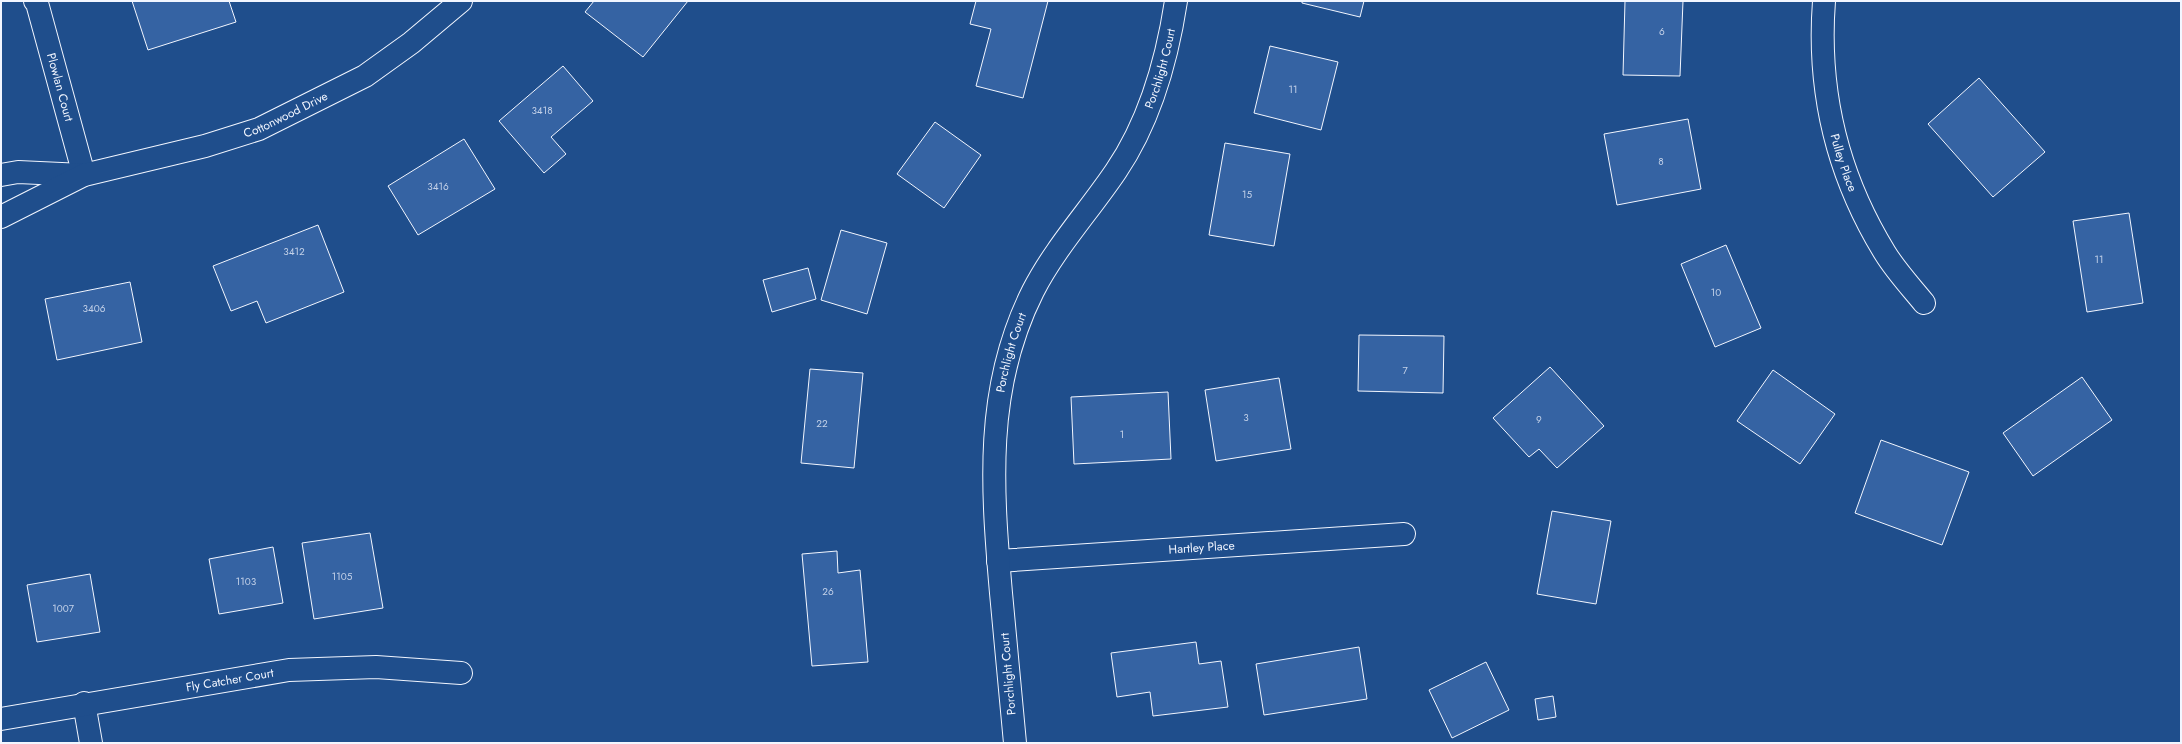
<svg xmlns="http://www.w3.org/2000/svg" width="2182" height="744" font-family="Jost,sans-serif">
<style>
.building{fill:#3563a3;stroke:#f2f6ff}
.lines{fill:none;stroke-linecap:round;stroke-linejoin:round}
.minor-casing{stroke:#f2f6ff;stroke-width:24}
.minor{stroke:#1f4e8c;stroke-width:22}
.labels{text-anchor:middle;stroke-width:3;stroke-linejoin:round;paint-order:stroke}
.number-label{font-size:10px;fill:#c3d1e8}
.street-label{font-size:12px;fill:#f2f6ff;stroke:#1f4e8c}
</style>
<rect width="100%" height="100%" fill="#1f4e8c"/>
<path class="building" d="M132,1H229L236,22L148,50Z
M594,1H688L643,57L585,12Z
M976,1H1048L1023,98L976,86L991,29L970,24Z
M1302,1H1364L1360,17L1302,3Z
M1625,1H1683L1680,76L1623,75Z
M1270,46L1338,62L1321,130L1254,113Z
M563,66L593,101L551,137L566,154L544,173L499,121Z
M1979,78L2045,152L1993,197L1928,124Z
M1688,119L1701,189L1617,205L1604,134Z
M935,122L981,155L944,208L897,174Z
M464,139L495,189L418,235L388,186Z
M1225,143L1290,154L1274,246L1209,235Z
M2129,213L2143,303L2087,312L2073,221Z
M318,225L344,292L266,323L257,301L231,311L213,266Z
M841,230L887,243L867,314L821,300Z
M1726,245L1761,328L1715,347L1681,264Z
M808,268L816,299L772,312L763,280Z
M130,282L142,342L57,360L45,299Z
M1359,335L1444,336L1443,393L1358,391Z
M1550,367L1604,426L1557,468L1539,449L1529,457L1493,418Z
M810,369L863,373L854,468L801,463Z
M1773,370L1835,414L1800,464L1737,421Z
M2082,377L2112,420L2033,476L2003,433Z
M1279,378L1291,449L1216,461L1205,390Z
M1168,392L1171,459L1074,464L1071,397Z
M1881,440L1969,472L1942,545L1855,513Z
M1552,511L1611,521L1596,604L1537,594Z
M370,533L383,608L314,619L302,543Z
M273,547L283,603L219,614L209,559Z
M837,551L838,573L860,570L868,662L812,666L802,554Z
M90,574L100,632L37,642L27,585Z
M1196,642L1199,664L1221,661L1228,707L1153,716L1150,692L1117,697L1111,653Z
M1359,647L1367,699L1264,715L1256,664Z
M1486,662L1509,710L1452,738L1429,690Z
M1553,696L1556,717L1538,720L1535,699Z"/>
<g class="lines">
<defs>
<g id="minor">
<path id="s1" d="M35,1L37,3L84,175"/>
<path id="s2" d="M1824,1C1817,92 1837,175 1885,253C1896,271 1911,287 1924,303"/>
<path d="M1,175L18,172L83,175"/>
<path id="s3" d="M1,217L84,175L205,146L259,129L365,76L411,43L461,1"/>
<path id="s4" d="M998,561L1404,534"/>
<path d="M84,703L91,743"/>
<path id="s5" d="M1,719L289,670L376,667L461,673"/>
<path id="s6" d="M1015,743C1010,693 1006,643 1001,593C992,489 984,388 1033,291C1055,248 1089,211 1116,171C1150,121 1167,60 1176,1"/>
</g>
</defs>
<use href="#minor" class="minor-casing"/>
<use href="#minor" class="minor"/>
</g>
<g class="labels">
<g class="number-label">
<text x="1662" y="35">6</text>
<text x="1293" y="93">11</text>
<text x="542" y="114">3418</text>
<text x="1661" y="165">8</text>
<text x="438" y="190">3416</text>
<text x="1247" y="198">15</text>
<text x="294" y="255">3412</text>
<text x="2099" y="263">11</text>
<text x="1716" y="296">10</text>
<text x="94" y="312">3406</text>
<text x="1405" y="374">7</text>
<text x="1246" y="421">3</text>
<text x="1539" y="423">9</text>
<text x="822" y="427">22</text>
<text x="1122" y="438">1</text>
<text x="342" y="580">1105</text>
<text x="246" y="585">1103</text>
<text x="828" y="595">26</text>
<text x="63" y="612">1007</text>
</g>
<g class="street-label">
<text dy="4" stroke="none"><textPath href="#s6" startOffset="717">Porchlight Court</textPath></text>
<text dy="4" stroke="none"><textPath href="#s1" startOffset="90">Plowlan Court</textPath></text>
<text dy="4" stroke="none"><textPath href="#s3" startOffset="304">Cottonwood Drive</textPath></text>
<text dy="4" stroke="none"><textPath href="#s2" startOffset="164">Pulley Place</textPath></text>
<text dy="4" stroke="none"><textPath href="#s6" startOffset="393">Porchlight Court</textPath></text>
<text dy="4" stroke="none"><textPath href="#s4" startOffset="204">Hartley Place</textPath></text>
<text transform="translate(1008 674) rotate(-95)" y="4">Porchlight Court</text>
<text dy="4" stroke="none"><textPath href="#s5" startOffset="232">Fly Catcher Court</textPath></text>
</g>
</g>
<rect width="2182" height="744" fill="none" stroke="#f2f6ff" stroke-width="4"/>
</svg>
